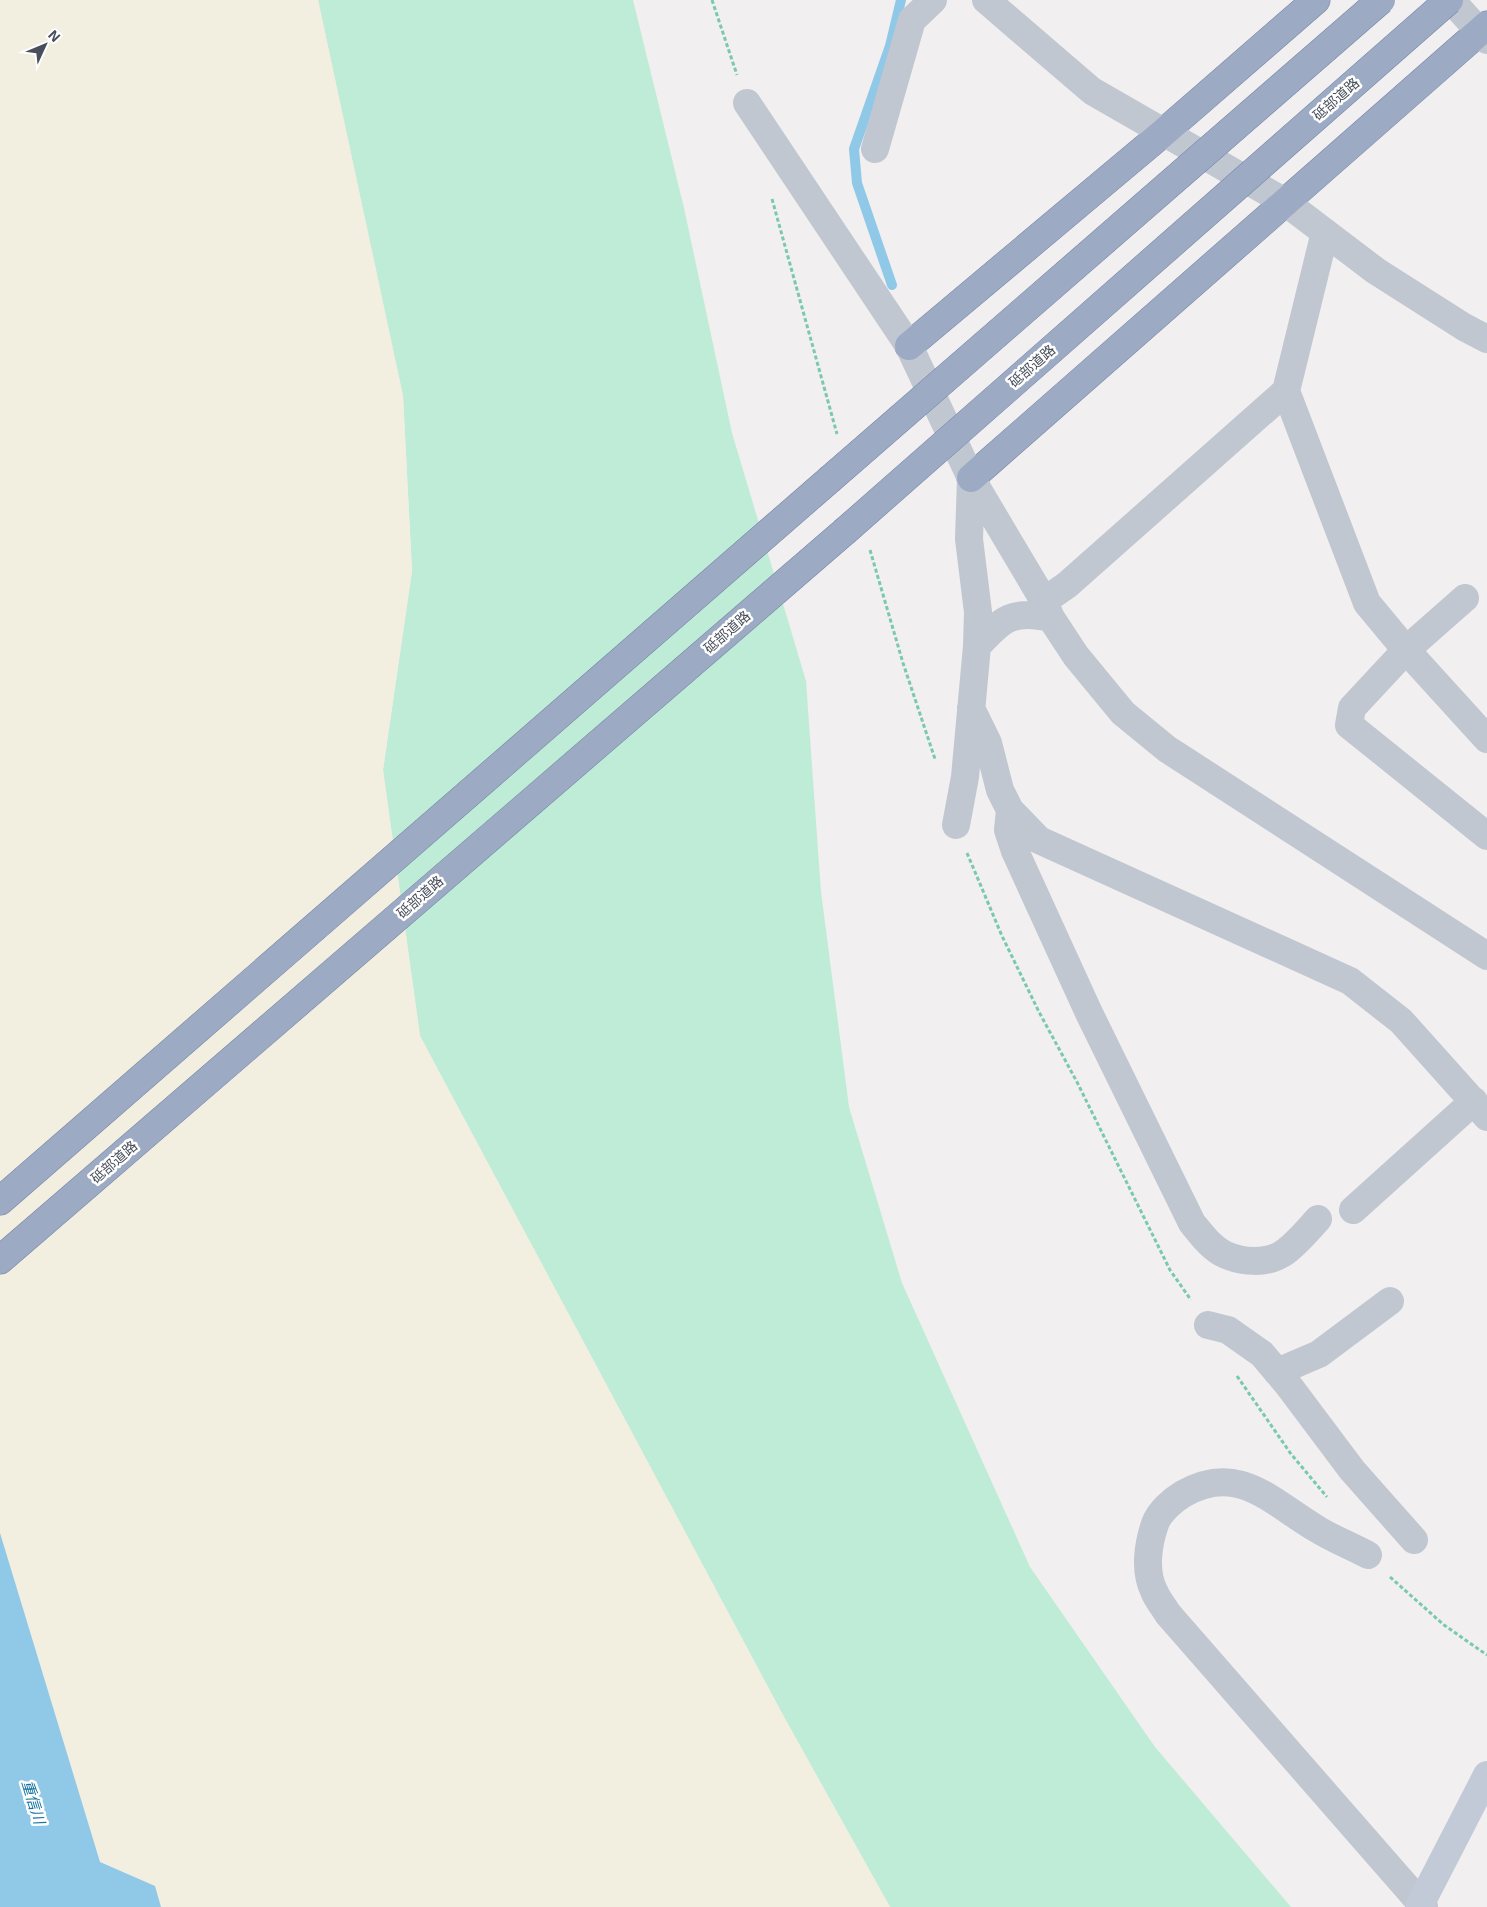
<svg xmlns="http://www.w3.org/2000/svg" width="1487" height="1907" font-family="'Exo 2','Noto Sans JP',sans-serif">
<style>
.green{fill:#bfecd7}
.sand{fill:#f2eee0}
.water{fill:#8fc9e7}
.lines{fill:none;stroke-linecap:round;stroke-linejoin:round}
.stream{stroke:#8fc9e7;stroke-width:10}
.trunk-casing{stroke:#7486a7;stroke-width:29}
.path{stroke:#79c9ac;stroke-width:3;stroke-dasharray:4 2.5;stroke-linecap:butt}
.minor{stroke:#c0c7d0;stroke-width:28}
.trunk{stroke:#9caac4;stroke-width:28}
.trunk-bridge-casing{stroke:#7486a7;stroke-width:29;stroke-linecap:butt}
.secondary-bridge{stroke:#c2c9d7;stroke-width:28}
.trunk-bridge{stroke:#9caac4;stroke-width:28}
.labels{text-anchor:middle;stroke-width:5;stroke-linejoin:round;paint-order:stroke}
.street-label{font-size:14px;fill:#484f5b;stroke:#fff}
.water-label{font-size:15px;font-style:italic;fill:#1472a2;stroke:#fff}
</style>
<rect width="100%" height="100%" fill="#f1efef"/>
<path class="green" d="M318,0H633L684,208L732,433L806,681L821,892L849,1107L902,1283L1030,1567L1155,1747L1291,1907H890L784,1717L420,1036L383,770L412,571L403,396Z"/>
<path class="sand" d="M0,0H318L403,396L412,571L383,770L420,1036L784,1717L890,1907H43L0,1814Z"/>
<path class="water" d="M0,1533L100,1862L155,1886L161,1907H0Z"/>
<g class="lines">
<path class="stream" d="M892,285L857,183L854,149L890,46L901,0"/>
<defs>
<path id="trunk" d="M909,346L1163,133L1316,0
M971,478L1487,25
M0,1201L829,480
M0,1260L844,532"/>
</defs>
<use href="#trunk" class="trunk-casing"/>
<path class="path" d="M712,0L737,75
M772,199L837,434
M870,550L903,663L935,759
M967,853L1002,936L1039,1012L1077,1082L1170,1270L1191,1300
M1237,1376L1291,1454L1327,1497
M1390,1577L1444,1625L1487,1655"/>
<path class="minor" d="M986,0L1092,91L1285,202L1376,271L1464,327L1487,339
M1451,0L1487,40
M747,103L909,346L971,478L969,539L978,612L977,646L965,777L956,825
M875,149L912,20L933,0
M1325,232L1286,391L1367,603L1406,650L1487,739
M971,478L1044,601L1051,618L1076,656L1123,713L1167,749L1487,956
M1465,598L1406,650L1352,708L1349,725L1487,836
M1044,601L1067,585L1286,391
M977,646C1003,619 1012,609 1051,618
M971,708L988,743L1000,790L1010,810L1039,840L1350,981L1401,1021L1487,1117
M1010,810L1008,830L1015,851L1089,1013L1192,1223C1201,1234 1212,1249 1226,1255C1242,1262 1266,1264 1282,1254C1295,1246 1307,1231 1318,1219
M1353,1210L1474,1101
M1208,1325L1228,1330L1262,1354L1289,1386L1352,1470L1414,1540
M1277,1372L1319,1354L1390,1301
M1368,1555C1351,1546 1333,1539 1317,1529C1271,1502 1239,1462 1183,1494C1173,1500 1159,1512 1155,1524C1148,1544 1144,1571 1154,1591C1157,1599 1164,1607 1168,1614L1424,1907"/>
<use href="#trunk" class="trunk"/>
<defs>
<path id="trunk-bridge" d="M829,480L1381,0
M844,532L1449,0"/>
</defs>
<use href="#trunk-bridge" class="trunk-bridge-casing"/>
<path class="secondary-bridge" d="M1419,1907L1487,1775"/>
<use href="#trunk-bridge" class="trunk-bridge"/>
</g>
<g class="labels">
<g class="street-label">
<text transform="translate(1336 99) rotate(-41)" y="5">砥部道路</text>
<text transform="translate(1032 366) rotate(-41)" y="5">砥部道路</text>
<text transform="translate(727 632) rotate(-41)" y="5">砥部道路</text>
<text transform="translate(420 897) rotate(-41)" y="5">砥部道路</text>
<text transform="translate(114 1162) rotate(-41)" y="5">砥部道路</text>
</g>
<g class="water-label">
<text transform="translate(33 1802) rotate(73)" y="5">重信川</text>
</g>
</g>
<g transform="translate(45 45) rotate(46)" stroke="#ffffff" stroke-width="4" paint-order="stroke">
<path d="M0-4L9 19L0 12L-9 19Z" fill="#484f5b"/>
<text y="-8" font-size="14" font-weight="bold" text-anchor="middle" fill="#484f5b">N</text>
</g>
</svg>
